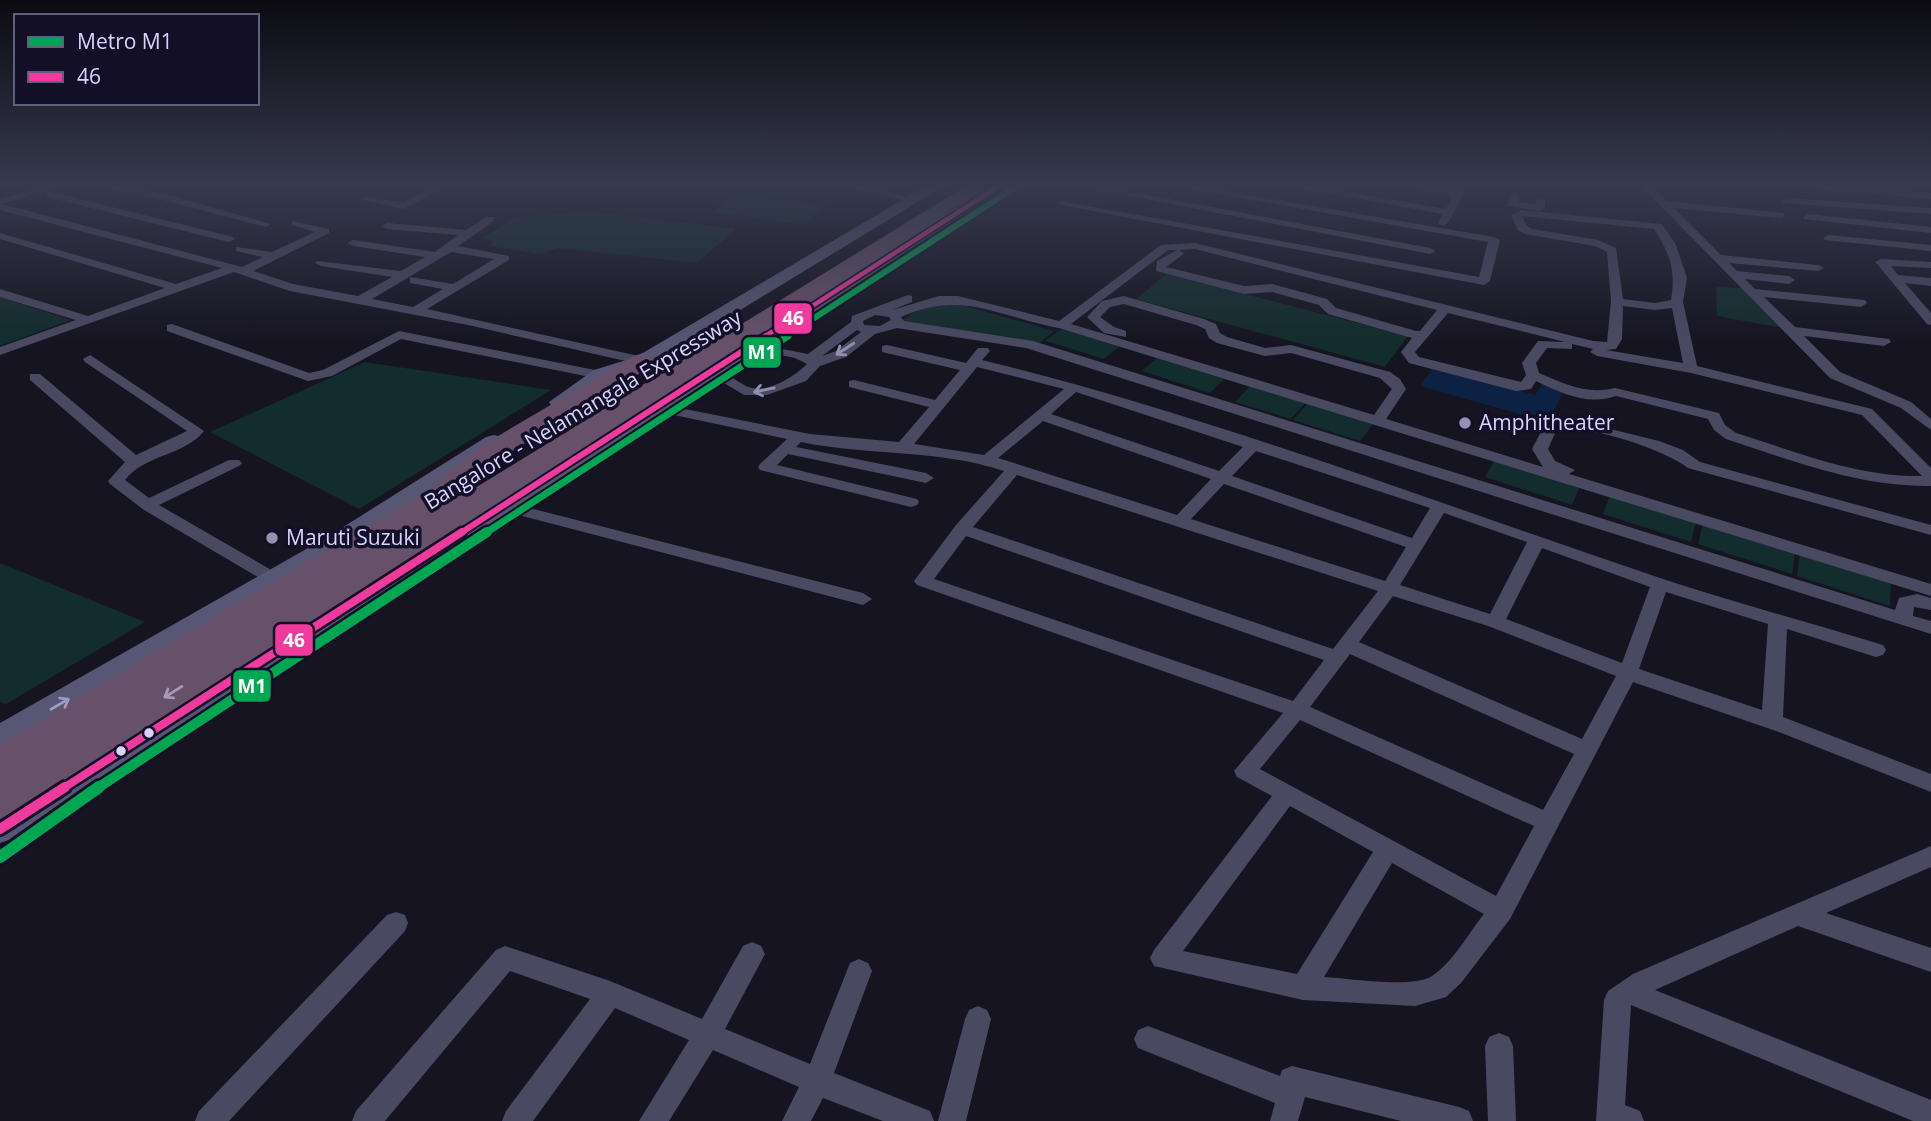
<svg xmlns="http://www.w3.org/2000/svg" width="1931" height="1121" font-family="'Open Sans',sans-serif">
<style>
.green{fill:#132c2d}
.water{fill:#0d2144}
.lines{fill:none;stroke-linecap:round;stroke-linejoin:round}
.street{fill:#4a4962;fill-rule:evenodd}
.secondary{fill:#575674;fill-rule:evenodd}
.highway{fill:#67516a;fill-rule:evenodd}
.bus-1-far3-casing{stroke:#130f26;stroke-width:8}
.bus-1-far2-casing{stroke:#130f26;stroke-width:10}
.bus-1-far1-casing{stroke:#130f26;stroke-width:13}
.bus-1-casing{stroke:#130f26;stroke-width:16}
.bus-1-far3{stroke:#f13a9d;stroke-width:4.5}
.bus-1-far2{stroke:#f13a9d;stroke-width:6}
.bus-1-far1{stroke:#f13a9d;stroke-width:8}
.bus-1{stroke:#f13a9d;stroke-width:10}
.metro-1-far3-casing{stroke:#130f26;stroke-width:10}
.metro-1-far2-casing{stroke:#130f26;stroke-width:11}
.metro-1-far1-casing{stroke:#130f26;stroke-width:15}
.metro-1-casing{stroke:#130f26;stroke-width:18}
.metro-1-far3{stroke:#00a651;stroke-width:6}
.metro-1-far2{stroke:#00a651;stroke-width:7}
.metro-1-far1{stroke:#00a651;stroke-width:10}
.metro-1{stroke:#00a651;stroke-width:12}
.oneway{stroke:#928eb0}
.oneway2{stroke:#a699bc}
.oneway3{stroke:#9e9bc0}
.poi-dot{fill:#9591b1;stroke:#130f26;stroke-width:2.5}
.bus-dot{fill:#d9d4ff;stroke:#130f26;stroke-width:2.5}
.labels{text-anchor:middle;stroke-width:7;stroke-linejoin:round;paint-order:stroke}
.street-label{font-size:21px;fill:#d9d4ff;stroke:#130f26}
.poi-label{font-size:21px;fill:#d9d4ff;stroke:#130f26;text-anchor:start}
.line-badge{stroke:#130f26;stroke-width:2.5}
.badge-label{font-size:19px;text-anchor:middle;font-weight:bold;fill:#fff}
</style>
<rect width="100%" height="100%" fill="#161421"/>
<path class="green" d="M736,195L826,206L804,225L712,212Z
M586,211L736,229L697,263L559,248L539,254L489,246L494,241L483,238L513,218Z
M1167,274L1408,336L1385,367L1136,299Z
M1716,287L1743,288L1783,328L1717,316Z
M0,297L71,320L0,346Z
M958,304L1054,331L1040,343L899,323L921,307Z
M1063,328L1121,345L1104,359L1045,341Z
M1157,358L1224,379L1210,393L1142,371Z
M365,362L551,390L359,509L210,432Z
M1251,385L1306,402L1291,419L1235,402Z
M1309,402L1374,423L1360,441L1293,420Z
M1496,458L1581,484L1572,505L1485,477Z
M1610,495L1696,522L1691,542L1603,514Z
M1703,524L1795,552L1792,574L1698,544Z
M1800,554L1891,582L1890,606L1797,576Z
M0,563L145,622L6,704L0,702Z"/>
<path class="water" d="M1433,368L1535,395L1542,384L1564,390L1548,422L1420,386Z"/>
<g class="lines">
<path class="street" d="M46,186H62L2,204L242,267L263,257L236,251V247L272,252L315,232L292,225V221L329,229V233L253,271L293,284L358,296L392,277L321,266L315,263L317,261L401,271L425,257L353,246L347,243L353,240L435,252L458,235L387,229L382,226L387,223L466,230L486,217H494V221L458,246L509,256V260L427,309L643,357L650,361L643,365L468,325L290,291L234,272L0,355V347L76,320L0,297V289L88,316L165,288L0,239V233L176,284L222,268L0,210V199ZM451,252L494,259L453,284L410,277V283L443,289L413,307L372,299Z
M97,186H119L164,194L271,224L266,227L163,200Z
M433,186H446L404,209L360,199L365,196L403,203Z
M846,186H865L919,200L914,203Z
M1079,186H1100L1430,248L1436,251L1430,254Z
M1174,186H1197L1494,237L1500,240L1490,281L1484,285L1056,204L1061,201L1479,277L1488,242Z
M1290,186H1313L1446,209L1452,196L1402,186L1455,191L1458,186H1468L1448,223L1443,226L1438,223L1442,214Z
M1641,186H1652L1667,201L1784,213V217L1780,218L1674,208L1721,255L1818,265L1824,268L1818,271L1729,263L1737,271L1789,276L1795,280L1789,284L1745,279L1755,289L1865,300L1867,303L1861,307L1764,297L1795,327L1889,339L1891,342L1884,346L1804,336L1840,372L1911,402L1931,419V430L1901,408L1830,378Z
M1813,186H1853L1931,193V199L1818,189Z
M51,192L233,237L235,239L229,242L47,197V193Z
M1514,194L1519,197L1518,202L1535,204L1537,198H1545V208L1540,211L1508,206L1509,197Z
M1787,198L1931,208V214L1783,203V199Z
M1521,210L1662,224L1676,245L1687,278L1683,302L1697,366L1872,409L1931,468V486C1859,487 1793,461 1726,439L1714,430L1708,419L1616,396C1588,406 1561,393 1536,381L1531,389L1516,391L1409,363L1401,352L1412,338L1328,314L1319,305L1272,292L1244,294L1156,271L1157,261L1177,250H1168L1071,324L1374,415L1392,389L1380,378L1291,353L1265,356L1217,343L1209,338L1205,329L1196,325L1124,304L1110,307L1100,317L1114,327L1126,331V337L1104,333L1087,317L1102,301L1124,296L1204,319L1216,324L1220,333L1227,337L1265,348L1291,345L1390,372L1400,379L1406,389L1386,419L1543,467L1532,449L1543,428L1545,425L1570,419L1659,441L1683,450L1700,462L1931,525V535L1688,468C1663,449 1586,423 1556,431L1548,449L1555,461L1575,470L1569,474L1931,584V596L1059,328C999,317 961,289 901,317L904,321L1033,341L1895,610L1899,598L1917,594L1931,598V610L1914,607L1913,616L1931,621V634L1026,348L897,328L875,334L846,357L820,366L806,381L767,395H744L704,371L706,368C723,365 736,384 752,388C770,392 795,376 807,364L795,358L747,348V342L808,354L851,322L852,316L908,295L912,296V302L892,310L939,296H958L1059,321L1161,245L1195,243L1593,341L1607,342L1611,301L1607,252L1595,246L1525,234L1518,230L1511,215ZM1522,216L1654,229C1670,253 1676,271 1671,300L1655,303L1623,299L1616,248L1598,240L1532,229L1527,226ZM1195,249L1437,310L1420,331H1416L1336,308L1327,299L1272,284L1244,286L1166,267L1182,255L1184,253L1179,250ZM1623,306L1655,310L1672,308L1683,363L1606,350L1616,349L1622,339ZM1448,313L1565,342L1538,341L1522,363L1526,375L1521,382L1419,357L1415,352ZM875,315L889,317L891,320L880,326L864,325L863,321ZM857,330L861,332L836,351L822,356ZM1572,344L1593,349L1590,352L1597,356L1691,373L1862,415L1922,476C1857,477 1797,452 1736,433L1725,425L1719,413L1615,388C1586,395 1565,384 1539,373L1536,363L1547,348L1572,349Z
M1808,214L1931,227V233L1804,219L1803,217Z
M1829,235L1931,245V251L1825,240L1823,238Z
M1881,259L1931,262V268L1891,266L1898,275L1931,278V286L1905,283L1931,313V325L1927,324L1877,264L1875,262Z
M172,324L309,373L323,370L399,331L600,371L607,375L600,379L401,339L332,376L308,381L167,331V325Z
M887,345L966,363L978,348H988L990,351L982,360C1215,417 1439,504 1666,580C1737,603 1810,623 1883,645L1886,650L1883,655L1876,657L1787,629L1783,717L1931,774V792L1779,732L1633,682L1510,919L1461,983L1446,997L1415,1006L1303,1000L1154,966L1150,958L1154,950L1272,796L1237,777L1234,771L1283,713L917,585L914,581L956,525L1004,471C938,449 868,456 801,442L796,447L926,473L934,478L926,483L788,454L777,465L917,499L919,502L917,505L911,507L760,470L758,467L760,464L787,439L655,411L648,407L655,403L810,434L899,442L929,407L849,387V381L854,380L935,400L960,370L882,352V346ZM977,367L1064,389L984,455L914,444ZM1076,392L1243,447L1219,471L1051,414ZM1043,421L1211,479L1177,515L998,458ZM1256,451L1430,508L1412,538L1232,476ZM1017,475L1378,591L1333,649L973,527ZM1224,484L1406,547L1385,581L1191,519ZM1444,513L1527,542L1490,614L1400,585ZM966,536L1324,660L1293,701L934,579ZM1542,548L1650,587L1622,663L1506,619ZM1666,592L1768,624L1762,710L1639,669ZM1393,596L1488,626L1616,676L1582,739L1359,642ZM1350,654L1574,754L1543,810L1310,707ZM1300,720L1534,826L1496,896L1260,769ZM1290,806L1373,852L1297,974L1183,951ZM1392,863L1484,914C1468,934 1453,962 1432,976C1412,989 1348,978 1324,977Z
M90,355L204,431C184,456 145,454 125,480L149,498L229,460H239L242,463L239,466L159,505L280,575L283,579L280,583H268L144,510L110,484L108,481L125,462L30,380V374H40L136,455L187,431L85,362L83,359Z
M502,501L863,593L872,599L863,605L496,509L494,506Z
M1931,846V867L1826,913L1931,948V972L1798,926L1655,990L1931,1100V1121H1913L1631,1005L1625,1105L1640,1111L1644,1121H1596L1604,1000L1608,991L1633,974Z
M396,912L405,915L408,923L405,931L229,1121H195L199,1111L387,915Z
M752,942L761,946L765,954L725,1029L810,1064L850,963L859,959L868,963L872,971L834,1073L930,1111L934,1121H883L823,1098L811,1121H782L799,1087L713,1050L669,1121H639L689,1040L615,1008L533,1121H502L506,1111L590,999L510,971L385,1121H352L356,1111L496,950L505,946L610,981L702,1019L743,946Z
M978,1006L987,1010L991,1019L966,1121H938L965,1019L969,1010Z
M1148,1026L1280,1076L1282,1070L1292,1066L1459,1107L1469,1111L1473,1121H1401L1305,1097L1298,1121H1270L1275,1103L1138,1048L1134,1039L1138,1030Z
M1499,1033L1509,1037L1513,1046L1516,1121H1488L1485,1046L1489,1037Z"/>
<path class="secondary" d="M926,186H944L650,365L608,378L568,407H552L549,402L594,370L636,357Z
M989,186H1006L12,839L0,843V811Z
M494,435L502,437L505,442L502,447L347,548L11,746L0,750V723L329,536L486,437Z"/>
<path class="highway" d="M966,186H988L15,813L0,818V744L419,496L486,443L634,356L643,353L652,356L656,361L652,366L506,455L465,490L462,496Z"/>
<defs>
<path id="bus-1-far3" d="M764,337L999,186"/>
<path id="bus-1-far2" d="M459,534L766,336"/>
<path id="bus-1-far1" d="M62,789L462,532"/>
<path id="bus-1" d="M0,829L65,787"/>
</defs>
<use href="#bus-1-far3" class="bus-1-far3-casing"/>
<use href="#bus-1-far2" class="bus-1-far2-casing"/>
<use href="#bus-1-far1" class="bus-1-far1-casing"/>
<use href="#bus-1" class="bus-1-casing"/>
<use href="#bus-1-far3" class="bus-1-far3"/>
<use href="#bus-1-far2" class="bus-1-far2"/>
<use href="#bus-1-far1" class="bus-1-far1"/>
<use href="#bus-1" class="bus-1"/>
<defs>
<path id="metro-1-far3" d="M785,337L1017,186"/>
<path id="metro-1-far2" d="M484,534L788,336"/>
<path id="metro-1-far1" d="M96,789L487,532"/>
<path id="metro-1" d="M0,857L99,787"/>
</defs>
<use href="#metro-1-far3" class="metro-1-far3-casing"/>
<use href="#metro-1-far2" class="metro-1-far2-casing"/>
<use href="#metro-1-far1" class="metro-1-far1-casing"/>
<use href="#metro-1" class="metro-1-casing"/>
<use href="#metro-1-far3" class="metro-1-far3"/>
<use href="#metro-1-far2" class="metro-1-far2"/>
<use href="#metro-1-far1" class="metro-1-far1"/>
<use href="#metro-1" class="metro-1"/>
</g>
<defs><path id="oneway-shaft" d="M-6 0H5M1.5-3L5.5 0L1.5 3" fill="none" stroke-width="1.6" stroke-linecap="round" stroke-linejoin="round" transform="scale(1.75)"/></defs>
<g class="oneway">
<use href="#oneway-shaft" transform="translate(845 349) rotate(147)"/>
<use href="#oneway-shaft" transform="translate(764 390) rotate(168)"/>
</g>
<use class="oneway2" href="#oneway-shaft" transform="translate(173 692) rotate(148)"/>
<use class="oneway3" href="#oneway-shaft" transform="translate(60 704) rotate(-30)"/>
<linearGradient id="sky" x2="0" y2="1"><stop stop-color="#0c0b12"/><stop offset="0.54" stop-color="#363a4e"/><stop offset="1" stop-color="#363a4e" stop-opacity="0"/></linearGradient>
<rect width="1931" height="343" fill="url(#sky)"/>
<g class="poi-dot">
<circle cx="1465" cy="423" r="7"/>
<circle cx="272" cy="538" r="7"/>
</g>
<g class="bus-dot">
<circle cx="149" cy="733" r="6"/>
<circle cx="121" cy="751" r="6"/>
</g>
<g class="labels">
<g class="street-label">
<text transform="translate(583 410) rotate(-31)" y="7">Bangalore - Nelamangala Expressway</text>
</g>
<g class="poi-label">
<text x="1479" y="430">Amphitheater</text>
<text x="286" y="545">Maruti Suzuki</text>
</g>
</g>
<g class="line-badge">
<rect x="773" y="302" width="40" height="33" rx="7" fill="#f13a9d"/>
<rect x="742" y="336" width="40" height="33" rx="7" fill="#00a651"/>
<rect x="274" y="623" width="40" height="34" rx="7" fill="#f13a9d"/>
<rect x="232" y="669" width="40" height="34" rx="7" fill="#00a651"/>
</g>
<g class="badge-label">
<text x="793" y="325">46</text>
<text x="762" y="359">M1</text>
<text x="294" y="647">46</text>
<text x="252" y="693">M1</text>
</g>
<rect x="14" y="14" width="245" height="91" fill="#130f26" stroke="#625e7d" stroke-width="2"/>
<rect x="28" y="37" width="35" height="10" fill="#00a651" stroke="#625e7d" stroke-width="2"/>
<text x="77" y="49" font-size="21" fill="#d9d4ff">Metro M1</text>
<rect x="28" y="72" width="35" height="10" fill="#f13a9d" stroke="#625e7d" stroke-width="2"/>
<text x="77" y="84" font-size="21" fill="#d9d4ff">46</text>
</svg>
